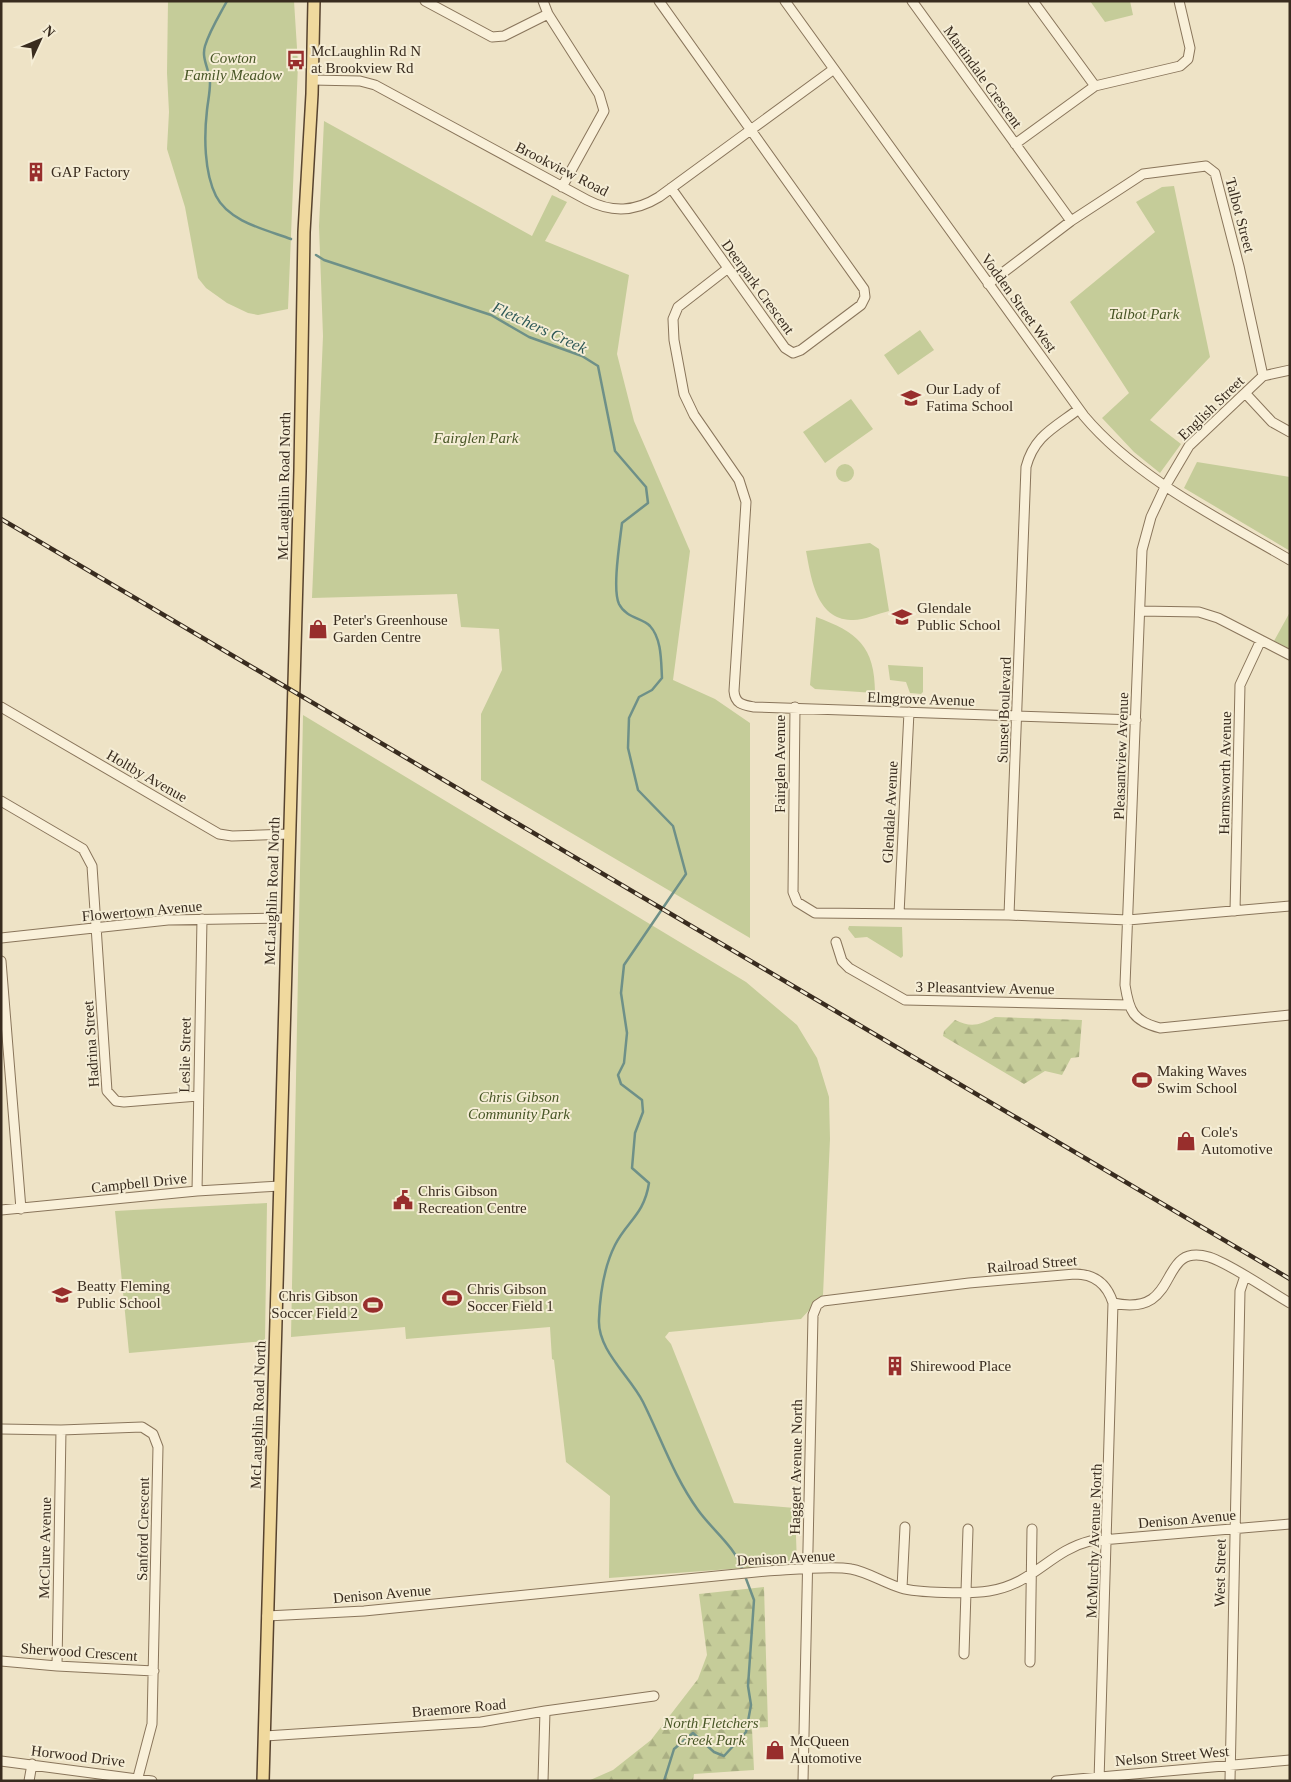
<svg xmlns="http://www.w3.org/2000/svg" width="1291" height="1782" font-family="'Times New Roman',serif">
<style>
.forest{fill:url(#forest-firs)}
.park{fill:#c5cc99}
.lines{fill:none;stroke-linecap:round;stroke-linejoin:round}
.stream{stroke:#6e9088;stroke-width:2.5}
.minor-casing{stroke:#89755b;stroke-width:11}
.major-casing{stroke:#57432f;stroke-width:14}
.minor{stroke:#f9f0d9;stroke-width:9}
.major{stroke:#f0d99e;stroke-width:11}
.rail-casing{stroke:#392c1f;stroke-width:4.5}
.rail{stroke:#f5edd5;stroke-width:2.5;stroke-dasharray:8;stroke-linecap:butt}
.labels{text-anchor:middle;stroke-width:4;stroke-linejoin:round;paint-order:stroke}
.poi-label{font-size:15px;fill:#392c1f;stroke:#f5edd5;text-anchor:start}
.park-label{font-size:15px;font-style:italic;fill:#485626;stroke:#f5edd5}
.street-label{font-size:15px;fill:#392c1f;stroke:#f5edd5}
.water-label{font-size:16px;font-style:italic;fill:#2f5957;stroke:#f5edd5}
</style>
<defs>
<pattern id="forest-firs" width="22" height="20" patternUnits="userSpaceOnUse" patternTransform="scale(1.25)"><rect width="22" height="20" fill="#c5cc99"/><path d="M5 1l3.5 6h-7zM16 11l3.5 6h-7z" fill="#aaaf83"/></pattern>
</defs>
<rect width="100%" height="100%" fill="#eee3c6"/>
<path class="forest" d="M995,1017L1082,1020L1079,1057L1071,1058L1062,1075L1045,1071L1024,1084L943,1036L944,1031L955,1020C971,1028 980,1025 995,1017Z
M764,1587L768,1727L752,1728L754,1770L694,1774L693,1781H588L613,1770L651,1740L698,1679L707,1655L699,1594Z"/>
<path class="park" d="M168,1H294L298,64L288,309L258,315L248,313L227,303L206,288L198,278L185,207L167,149L169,112L167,73Z
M1090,1H1130L1133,15L1105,22Z
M324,121L532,236L552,195L567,202L545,241L629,275L617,354L634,421L690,551L673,680L715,699L750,723V938L481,780V714L502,670L499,629L461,627L457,594L312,598L323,336L319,226Z
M1174,186L1210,357L1150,420L1181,444L1160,473L1134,452L1102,418L1129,393L1070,302L1155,232L1136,202L1162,187Z
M920,330L934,350L898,375L884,355Z
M851,399L873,429L825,463L803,432Z
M1197,462L1290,477V551L1184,488Z
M836 473a9 9 0 1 1 18 0a9 9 0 1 1-18 0Z
M870,543L879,549L889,611C877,614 862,621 851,620C816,619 811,577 806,551Z
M1290,612V649L1274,641Z
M816,617C857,632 875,646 875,693L815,689L810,685Z
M888,665L923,667V692L921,694L910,693L906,682L890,680Z
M303,715L746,982L797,1025L817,1058L829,1097L830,1139L823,1295L801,1319L669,1332L665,1337L671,1344L734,1503L795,1508L797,1564L609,1578L610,1496L566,1462L554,1360L552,1359L550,1327L406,1339L405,1327L291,1337Z
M849,926L902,927L903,956L901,958L867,937L855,938L848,929Z
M267,1203L265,1341L129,1353L115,1211Z"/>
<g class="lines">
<path class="stream" d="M227,1C219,16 210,30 205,46C201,59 210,70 210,83C210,92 208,101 207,110C204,136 204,172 216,196C229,222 267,230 291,239
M316,255L324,260L491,315L529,337L582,356L598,366L615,451L646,487L648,503L622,523C620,541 612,589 619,604C626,618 642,618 650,626C662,639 661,662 662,678L652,690L639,697L629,718L628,748L638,790L673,826L686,874L624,965L621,993L627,1033L624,1063L618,1075L621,1084L642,1100L643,1112L635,1133L632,1168L649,1183C644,1215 627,1221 615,1245C604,1267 600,1295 599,1319C597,1350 630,1376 643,1402C661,1438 674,1477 698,1510C713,1531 735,1546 743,1571
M664,1781L674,1749L693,1733L714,1752L724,1756L746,1732L751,1705L748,1686L754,1600L745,1576"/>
<defs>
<path id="minor" d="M425,1L492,37L504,36L548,14
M543,1L548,14L599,94L604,111L562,187
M659,1L864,289L865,297L861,305L801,350L793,353L785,348L671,188
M785,1L1084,416C1136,478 1220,519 1290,560
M912,1L1071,221
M1033,1L1095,86
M312,80L360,81L375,85L587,200C612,213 635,212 659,197L834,69
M1015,144L1095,86L1180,66L1188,59L1190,48L1179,1
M727,269L678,307L673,319L674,340L684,394L694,415L739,480L746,502L734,691C735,704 743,705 754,707L1136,720
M988,284L1071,221L1143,174L1206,166L1215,173L1239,266L1263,376
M1290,370L1263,376L1189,446L1166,485L1151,517L1142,550L1125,985C1129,1011 1133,1021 1160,1028L1290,1015
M1246,394L1272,422L1290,432
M1140,611L1199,612L1218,618L1290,655
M1,707L219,834L232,836L289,834
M795,707L793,892L797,902L815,913L1009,915L1128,920L1290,906
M1,801L83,849L92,866L107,1091L116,1101L124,1102L198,1096
M1235,911L1240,685L1261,640
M899,914L909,712
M1009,915L1026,467C1034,436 1054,428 1079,409
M1,938L168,920L286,918
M836,942L842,961L849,968L905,1000L1128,1005
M1,961L21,1209
M197,1191L202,919
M1,1210L197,1191L280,1186
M1113,1303C1184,1318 1155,1242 1209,1257C1231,1264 1269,1291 1290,1303
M1,1429L61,1430L142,1427L153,1434L158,1447L152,1724L137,1781
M902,1588L905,1527
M267,1616L364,1611L767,1571C788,1570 831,1565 851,1569C868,1572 884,1583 901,1588C917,1593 971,1594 989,1591C1034,1584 1050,1551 1090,1541L1290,1524
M964,1654L968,1529
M1,1661L57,1666L154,1671
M1030,1662L1032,1529
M57,1666L61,1430
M265,1736L481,1722L545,1711L654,1696
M1,1761L152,1781
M29,1781L32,1764
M543,1781L545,1711
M803,1781L813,1315L817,1305L823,1301L969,1283L1075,1274C1095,1274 1107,1284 1113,1303L1099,1781
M1056,1781L1290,1760
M1230,1781L1240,1291L1245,1276"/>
<path id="major" d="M263,1781L300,471L304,232L312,94L314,1"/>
</defs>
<use href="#minor" class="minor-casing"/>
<use href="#major" class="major-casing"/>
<use href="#minor" class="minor"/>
<use href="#major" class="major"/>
<defs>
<path id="rail" d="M1,519L1290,1279"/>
</defs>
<use href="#rail" class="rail-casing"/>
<use href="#rail" class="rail"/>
</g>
<defs>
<symbol id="bus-bare" viewBox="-9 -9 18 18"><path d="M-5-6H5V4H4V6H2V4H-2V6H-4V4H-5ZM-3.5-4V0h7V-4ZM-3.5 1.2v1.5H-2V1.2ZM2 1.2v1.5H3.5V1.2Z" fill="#982e2c" stroke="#f5edd5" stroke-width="2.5" paint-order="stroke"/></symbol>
<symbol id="building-bare" viewBox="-9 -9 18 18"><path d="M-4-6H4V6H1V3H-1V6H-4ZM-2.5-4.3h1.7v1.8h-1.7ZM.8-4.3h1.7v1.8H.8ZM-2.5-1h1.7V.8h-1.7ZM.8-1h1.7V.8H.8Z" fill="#982e2c" stroke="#f5edd5" stroke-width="2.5" paint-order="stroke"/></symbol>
<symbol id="school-bare" viewBox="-9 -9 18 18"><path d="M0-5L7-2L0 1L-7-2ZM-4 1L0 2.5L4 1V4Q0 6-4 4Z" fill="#982e2c" stroke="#f5edd5" stroke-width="2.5" paint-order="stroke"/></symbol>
<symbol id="shop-bare" viewBox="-9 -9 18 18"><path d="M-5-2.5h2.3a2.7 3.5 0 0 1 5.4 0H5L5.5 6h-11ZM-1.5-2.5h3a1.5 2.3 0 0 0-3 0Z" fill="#982e2c" stroke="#f5edd5" stroke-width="2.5" paint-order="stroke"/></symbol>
<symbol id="stadium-bare" viewBox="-9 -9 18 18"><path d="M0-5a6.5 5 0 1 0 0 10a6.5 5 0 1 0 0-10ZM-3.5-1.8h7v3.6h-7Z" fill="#982e2c" stroke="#f5edd5" stroke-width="2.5" paint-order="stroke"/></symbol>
<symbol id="civic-bare" viewBox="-9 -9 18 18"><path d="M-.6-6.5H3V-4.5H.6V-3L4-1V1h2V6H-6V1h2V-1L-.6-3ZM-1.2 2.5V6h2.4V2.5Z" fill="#982e2c" stroke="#f5edd5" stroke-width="2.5" paint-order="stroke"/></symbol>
</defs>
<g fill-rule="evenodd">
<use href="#bus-bare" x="282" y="46" width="28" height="28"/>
<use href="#building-bare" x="22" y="158" width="28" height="28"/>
<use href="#school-bare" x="897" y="384" width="28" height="28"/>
<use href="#school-bare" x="888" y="603" width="28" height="28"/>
<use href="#shop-bare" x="304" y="615" width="28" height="28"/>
<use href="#stadium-bare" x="1128" y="1066" width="28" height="28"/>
<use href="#shop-bare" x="1172" y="1127" width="28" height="28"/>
<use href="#civic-bare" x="389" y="1186" width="28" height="28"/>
<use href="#school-bare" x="48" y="1281" width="28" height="28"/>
<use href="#stadium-bare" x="438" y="1284" width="28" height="28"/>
<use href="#stadium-bare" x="359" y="1291" width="28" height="28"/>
<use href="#building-bare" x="881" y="1352" width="28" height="28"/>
<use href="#shop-bare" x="761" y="1736" width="28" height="28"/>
</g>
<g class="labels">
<g class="poi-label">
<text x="311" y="56">McLaughlin Rd N<tspan x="311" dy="17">at Brookview Rd</tspan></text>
<text x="51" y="177">GAP Factory</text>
<text x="926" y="394">Our Lady of<tspan x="926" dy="17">Fatima School</tspan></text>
<text x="917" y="613">Glendale<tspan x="917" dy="17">Public School</tspan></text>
<text x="333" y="625">Peter's Greenhouse<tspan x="333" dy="17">Garden Centre</tspan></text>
<text x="1157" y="1076">Making Waves<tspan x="1157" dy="17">Swim School</tspan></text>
<text x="1201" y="1137">Cole's<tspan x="1201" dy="17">Automotive</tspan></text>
<text x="418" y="1196">Chris Gibson<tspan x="418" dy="17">Recreation Centre</tspan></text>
<text x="77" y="1291">Beatty Fleming<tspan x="77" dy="17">Public School</tspan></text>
<text x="467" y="1294">Chris Gibson<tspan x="467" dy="17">Soccer Field 1</tspan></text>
<text x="358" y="1301" text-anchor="end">Chris Gibson<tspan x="358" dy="17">Soccer Field 2</tspan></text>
<text x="910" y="1371">Shirewood Place</text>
<text x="790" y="1746">McQueen<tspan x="790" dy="17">Automotive</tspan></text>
</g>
<g class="park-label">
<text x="233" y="63">Cowton<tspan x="233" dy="17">Family Meadow</tspan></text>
<text x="1144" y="319">Talbot Park</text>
<text x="476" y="443">Fairglen Park</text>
<text x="519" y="1102">Chris Gibson<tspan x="519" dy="17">Community Park</tspan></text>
<text x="711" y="1728">North Fletchers<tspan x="711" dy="17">Creek Park</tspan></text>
</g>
<g class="street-label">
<text transform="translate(983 77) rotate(54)" y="5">Martindale Crescent</text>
<text transform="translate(562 169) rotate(27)" y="5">Brookview Road</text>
<text transform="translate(1240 215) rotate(75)" y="5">Talbot Street</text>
<text transform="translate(758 287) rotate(54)" y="5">Deerpark Crescent</text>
<text transform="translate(1019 303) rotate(54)" y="5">Vodden Street West</text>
<text transform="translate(1211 408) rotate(-44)" y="5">English Street</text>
<text transform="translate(284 486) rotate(-89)" y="5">McLaughlin Road North</text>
<text transform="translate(921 699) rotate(2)" y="5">Elmgrove Avenue</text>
<text transform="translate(1004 710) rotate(-88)" y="5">Sunset Boulevard</text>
<text transform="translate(1121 756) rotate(-88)" y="5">Pleasantview Avenue</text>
<text transform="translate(780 764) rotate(-90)" y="5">Fairglen Avenue</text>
<text transform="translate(1225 773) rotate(-89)" y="5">Harmsworth Avenue</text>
<text transform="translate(147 776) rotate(30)" y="5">Holtby Avenue</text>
<text transform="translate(890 812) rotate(-87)" y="5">Glendale Avenue</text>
<text transform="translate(272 891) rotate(-88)" y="5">McLaughlin Road North</text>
<text transform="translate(142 911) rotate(-5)" y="5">Flowertown Avenue</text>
<text transform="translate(985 988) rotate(1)" y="5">3 Pleasantview Avenue</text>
<text transform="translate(91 1044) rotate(-94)" y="5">Hadrina Street</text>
<text transform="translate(185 1055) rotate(-89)" y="5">Leslie Street</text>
<text transform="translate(139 1183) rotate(-6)" y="5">Campbell Drive</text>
<text transform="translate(1032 1264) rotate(-5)" y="5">Railroad Street</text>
<text transform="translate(258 1415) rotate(-88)" y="5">McLaughlin Road North</text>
<text transform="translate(796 1467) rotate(-89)" y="5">Haggert Avenue North</text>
<text transform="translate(1187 1519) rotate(-5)" y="5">Denison Avenue</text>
<text transform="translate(143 1529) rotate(-89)" y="5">Sanford Crescent</text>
<text transform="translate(1094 1541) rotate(-88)" y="5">McMurchy Avenue North</text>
<text transform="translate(45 1548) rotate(-89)" y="5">McClure Avenue</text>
<text transform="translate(786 1558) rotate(-3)" y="5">Denison Avenue</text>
<text transform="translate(1220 1573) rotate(-89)" y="5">West Street</text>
<text transform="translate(382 1594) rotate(-5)" y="5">Denison Avenue</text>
<text transform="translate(79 1652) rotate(4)" y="5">Sherwood Crescent</text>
<text transform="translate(459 1708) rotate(-5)" y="5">Braemore Road</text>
<text transform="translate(78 1756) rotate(7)" y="5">Horwood Drive</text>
<text transform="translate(1172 1756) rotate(-5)" y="5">Nelson Street West</text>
</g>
<g class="water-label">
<text transform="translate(540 327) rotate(25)" y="6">Fletchers Creek</text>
</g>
</g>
<rect width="1291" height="1782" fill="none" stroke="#392c1f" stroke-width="5"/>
<g transform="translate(40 40) rotate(46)" stroke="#f5edd5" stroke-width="4" paint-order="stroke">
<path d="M0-4L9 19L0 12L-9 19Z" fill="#392c1f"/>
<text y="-8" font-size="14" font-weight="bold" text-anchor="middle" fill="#392c1f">N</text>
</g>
</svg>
